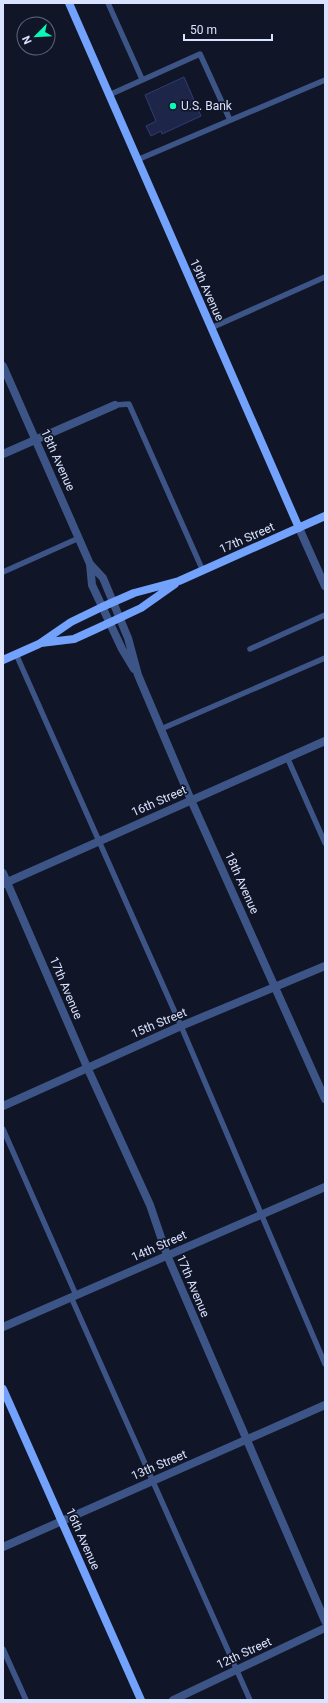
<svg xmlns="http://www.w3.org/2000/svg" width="328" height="1703" font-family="Roboto,sans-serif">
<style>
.building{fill:#1d2549;stroke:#303c74}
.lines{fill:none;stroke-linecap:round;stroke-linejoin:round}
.service{stroke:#3d5586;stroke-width:5.5}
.minor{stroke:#3d5586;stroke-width:8}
.tertiary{stroke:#3d5586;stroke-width:8}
.secondary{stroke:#72a2fc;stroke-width:8}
.poi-dot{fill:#0af9b7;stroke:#111528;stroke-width:1.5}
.labels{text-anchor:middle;stroke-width:3.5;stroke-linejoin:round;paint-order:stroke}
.poi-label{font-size:12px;fill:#d9e2fe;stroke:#111528;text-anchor:start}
.street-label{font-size:12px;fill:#d9e2fe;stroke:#111528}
</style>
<rect width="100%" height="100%" fill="#111528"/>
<path class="building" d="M184,77L201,116L162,134L161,131L151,136L146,126L156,121L145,95Z"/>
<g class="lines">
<path class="service" d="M108,3L142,79
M109,95L200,54L230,120
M137,160L325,80
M211,328L325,277
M115,405L129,404L203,571
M3,572L79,538
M250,649L325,615
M16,654L181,1026L325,1364
M161,729L325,658
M287,757L325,843
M3,1129L76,1295
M71,1297L250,1700
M3,1649L26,1700"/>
<path class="minor" d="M3,366L90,564L103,578L128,638L138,675L191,800L325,1099
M3,454L115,405
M90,564L92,585L122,649L134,669
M3,873L87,1067L150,1205L167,1255L325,1621
M3,884L325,741
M3,1106L181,1026L325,966
M3,1547L325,1405
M173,1700L325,1628"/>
<path class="tertiary" d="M299,528L325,586
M3,1327L325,1187"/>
<path class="secondary" d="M69,3L299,528
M41,643L74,639L96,629L141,608L175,584
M3,660L39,644L71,622L102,607L134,593L179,581L325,516
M3,1389L141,1700"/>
</g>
<circle class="poi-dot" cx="173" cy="106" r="4"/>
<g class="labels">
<g class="poi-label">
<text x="181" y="110">U.S. Bank</text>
</g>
<g class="street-label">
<text transform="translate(207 290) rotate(66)" y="4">19th Avenue</text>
<text transform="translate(58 460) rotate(66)" y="4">18th Avenue</text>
<text transform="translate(247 538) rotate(-24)" y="4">17th Street</text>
<text transform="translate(159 801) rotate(-24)" y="4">16th Street</text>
<text transform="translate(242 883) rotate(66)" y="4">18th Avenue</text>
<text transform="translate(66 988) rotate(67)" y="4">17th Avenue</text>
<text transform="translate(159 1023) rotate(-23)" y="4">15th Street</text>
<text transform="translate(159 1246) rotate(-24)" y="4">14th Street</text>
<text transform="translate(193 1286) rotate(67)" y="4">17th Avenue</text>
<text transform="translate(159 1465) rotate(-23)" y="4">13th Street</text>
<text transform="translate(83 1539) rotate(66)" y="4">16th Avenue</text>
<text transform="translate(244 1653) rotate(-25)" y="4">12th Street</text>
</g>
</g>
<rect width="328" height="1703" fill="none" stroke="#d9e2fe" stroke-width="8"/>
<g transform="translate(36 36) rotate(246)"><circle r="19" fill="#111528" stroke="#61677e"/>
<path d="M0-3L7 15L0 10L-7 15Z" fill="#0af9b7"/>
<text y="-6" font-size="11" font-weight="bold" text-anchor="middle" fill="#d9e2fe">N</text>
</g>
<path d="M184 34v6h88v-6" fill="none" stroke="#d9e2fe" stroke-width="2"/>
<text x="190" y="34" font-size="12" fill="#d9e2fe" stroke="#111528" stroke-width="3" paint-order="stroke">50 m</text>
</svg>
